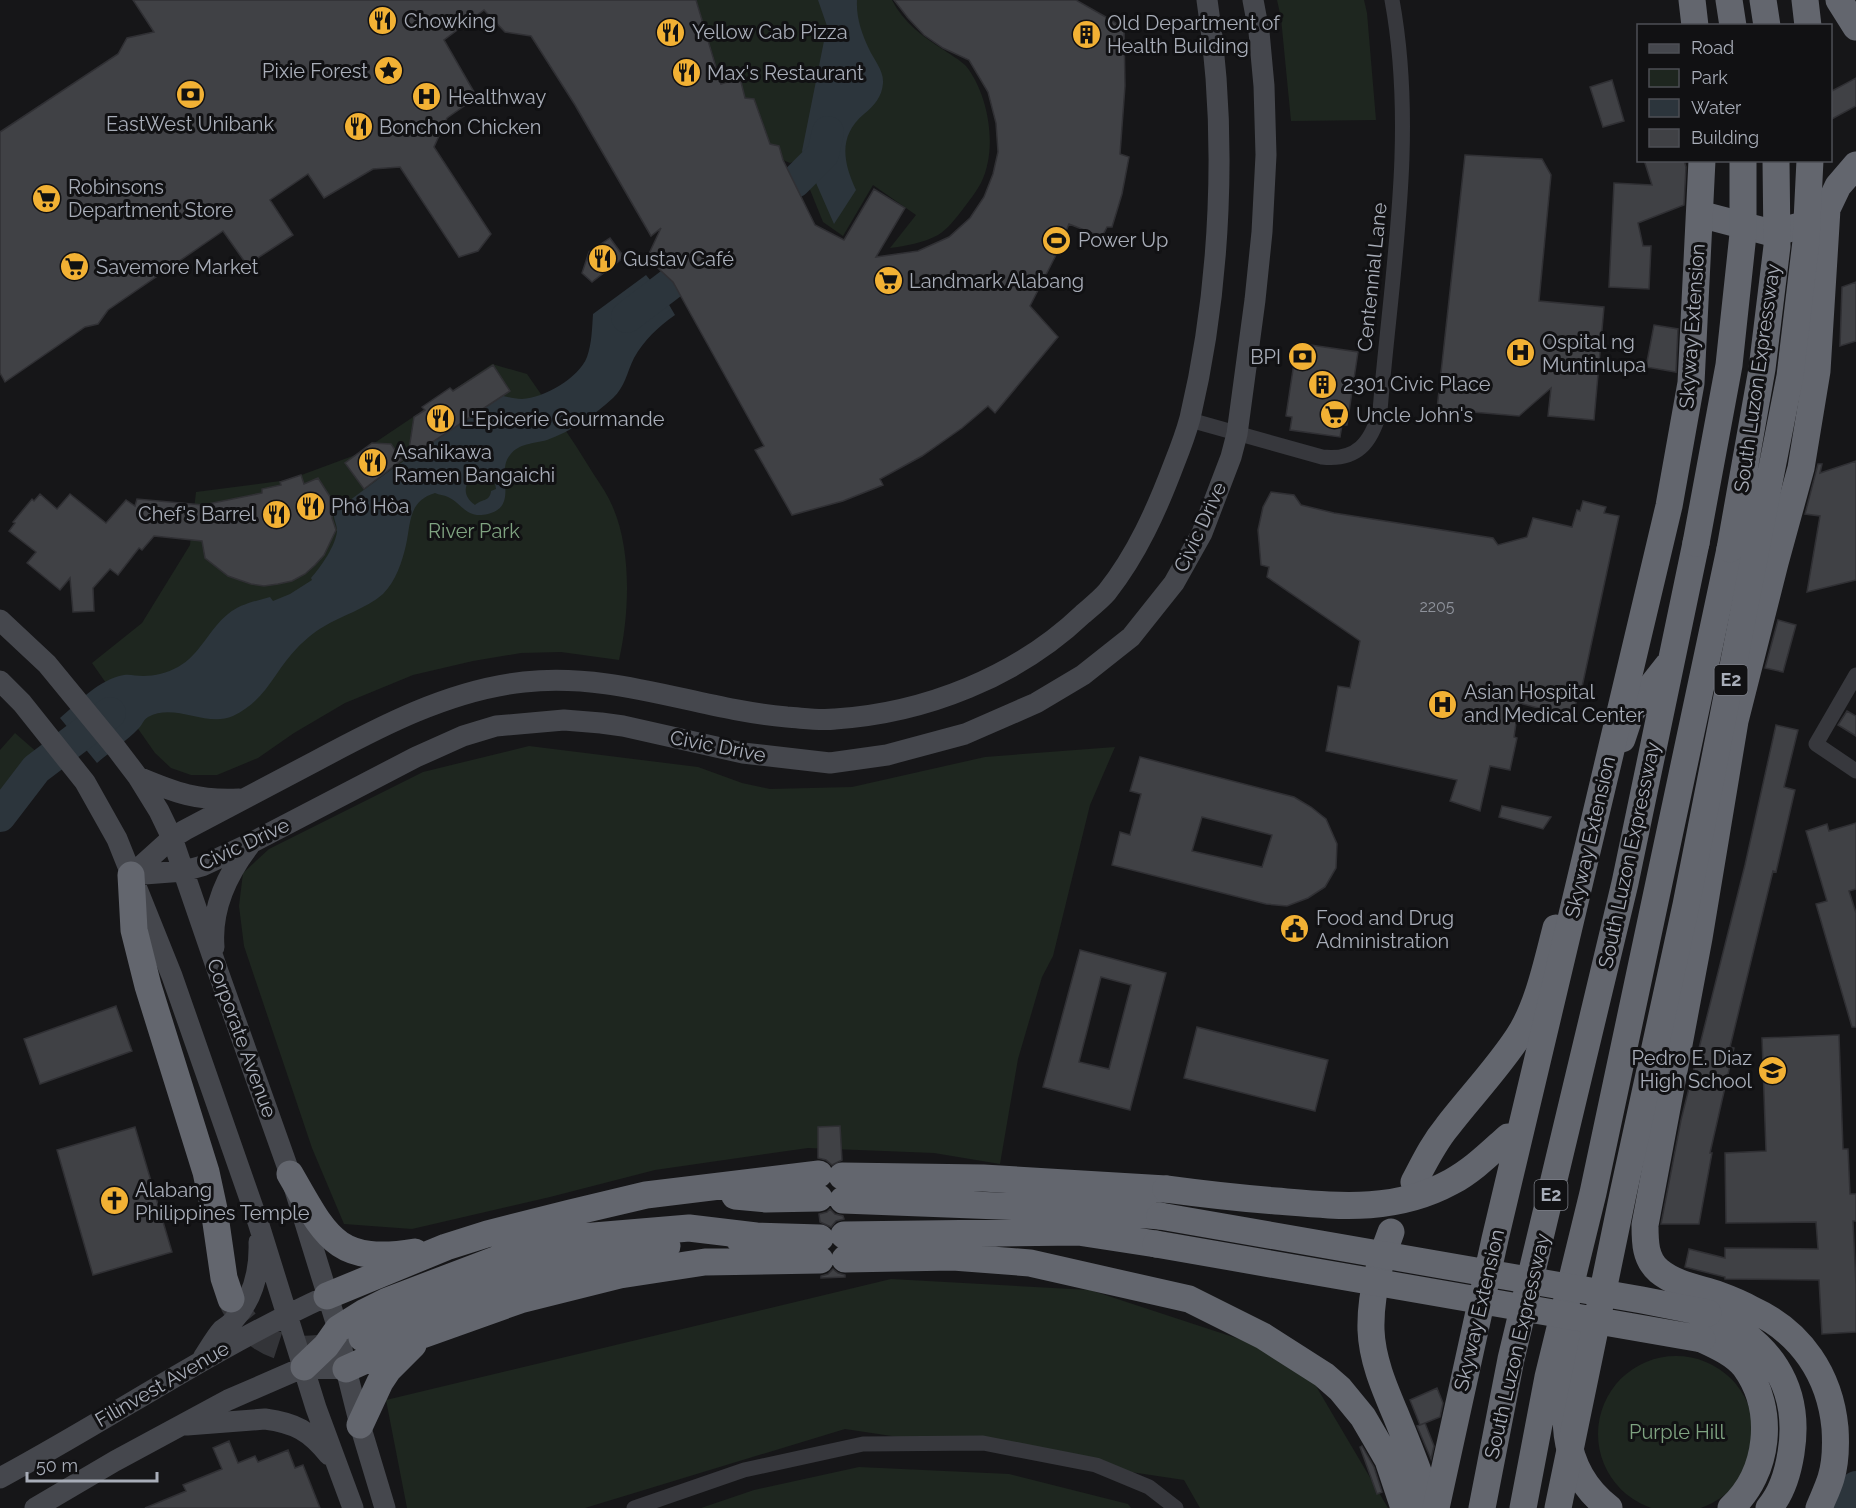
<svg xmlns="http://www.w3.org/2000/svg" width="1856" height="1508" font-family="Raleway,sans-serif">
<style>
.green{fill:#1e261f}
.water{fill:#2c353c;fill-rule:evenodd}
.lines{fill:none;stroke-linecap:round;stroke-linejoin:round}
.river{stroke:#2c353c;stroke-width:32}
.building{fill:#404145;stroke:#303034;stroke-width:1.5;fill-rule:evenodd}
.highway-tunnel{stroke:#333438;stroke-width:27;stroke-dasharray:27 14;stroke-linecap:butt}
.street{stroke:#37383d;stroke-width:15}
.secondary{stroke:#45474d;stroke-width:21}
.highway{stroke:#63666e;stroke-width:27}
.highway-bridge{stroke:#63666e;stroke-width:27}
.labels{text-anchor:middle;stroke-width:6;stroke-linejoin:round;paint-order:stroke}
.number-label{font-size:16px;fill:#8e929b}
.shield{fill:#111113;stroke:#7b7e86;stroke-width:1.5}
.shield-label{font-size:18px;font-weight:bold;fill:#a8adb8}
.poi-label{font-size:20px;fill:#a8adb8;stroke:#111113;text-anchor:start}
.street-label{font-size:20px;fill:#a8adb8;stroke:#111113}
.park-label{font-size:20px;fill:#7fa381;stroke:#111113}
</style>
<rect width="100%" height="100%" fill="#161618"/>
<path class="green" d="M696,0H892C903,22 923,37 944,50C951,55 960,60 966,66C989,95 998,149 981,183C976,192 969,201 963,209C956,218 947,230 938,235C923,243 906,246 890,248L916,215L873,185L843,236L823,222L798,160L790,163L783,160L779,146L770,144L754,99L745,98L740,78L722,84Z
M1277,0H1364L1367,13L1376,120L1291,121L1281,18Z
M492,364L527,374C549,406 571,437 591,470C597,480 605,490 610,501C632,545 630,612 619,660L561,652L521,653L473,661L413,675L345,703L294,733L258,758L217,775H191L171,768L155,753L92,663L142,623L190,545L196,492L288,480L358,454Z
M15,733L39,754L0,800V750Z
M529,746L698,767L742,783L770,789L852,787L985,757L1115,747L1090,805L1053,956L1042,977L1018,1059L1000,1164L934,1153L808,1148L655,1170L550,1197L412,1229L344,1224L312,1148L244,946L239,906L243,873L269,849L423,772Z
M891,1279L1090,1290L1300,1359L1388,1508H1200L1184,1480L845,1429L585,1508H407L386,1400Z
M1598 1434a78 78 0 1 1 156 0a78 78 0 1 1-156 0Z
M859,1467L1009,1474L1128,1504L1131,1508H701L754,1490Z"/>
<path class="water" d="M818,0H857C856,18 862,34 869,49C874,60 884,71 883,83C882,97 874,106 864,114C838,136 843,162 856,190L834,224L802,151L827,26Z
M646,275L651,281L654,279L675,315C658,327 644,340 634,358C627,372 625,387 613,398C595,415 570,432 547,440C533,444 519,443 510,455C495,473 520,506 488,514C466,519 464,505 448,497C444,495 439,495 435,493C408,501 411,523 406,545C402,562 396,581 383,594C366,609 342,615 323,627C314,632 305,640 298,647C274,671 267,700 233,716C206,728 175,702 148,717C143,720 143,724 139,728C127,741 111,751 97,763L60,718C80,701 98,680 124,675C130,674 136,676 143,676C155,676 167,673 178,667C200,655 209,629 228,614C240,604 256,601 270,597L273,601L290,594L312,580L311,578C321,567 336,545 337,531C337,524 333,519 334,512L392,469L503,396C509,397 515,399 522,399C544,398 579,378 587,357C592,343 592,328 593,314ZM481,474C490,475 495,480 496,489L491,491C490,502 481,499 475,505C460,495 464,478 481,474Z"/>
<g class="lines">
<path class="river" d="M795,182L823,154L828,132
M627,317L673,282
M0,816L36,769L110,713
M1847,1508L1856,1487"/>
</g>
<path class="building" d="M133,0H696L721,84L740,78L745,98L754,99L770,144L779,146L783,160L815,225L844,240L874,189L905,208L876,257L918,251L949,237L970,218L984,197L993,174L998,152L996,123L988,92L969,60L943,48L924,35L908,18L894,0H1076L1111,20L1124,29L1125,86L1120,154L1129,157L1122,194L1112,227H1107L1102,237L1069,224L1055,257L1030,306L1058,337L995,413L988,406L962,428L922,456L880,479L883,485L843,501L792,515L755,450L764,446L689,311L673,282L647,258L661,228L651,236L575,105L531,36L505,32L484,10L444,40L477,97L447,118L434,147L491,234L478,251L459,257L400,167L373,169L324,198L308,174L270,200L293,235L247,265L223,231L108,310L98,324L85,327L5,382L0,373V132L118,54L127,38L154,32Z
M1856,78V106L1830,120V92Z
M1612,80L1624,121L1603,127L1590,87Z
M1465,155L1542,159L1551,175L1539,301L1604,307L1594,420L1548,416L1551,388L1519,416L1437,409Z
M1644,160H1684L1686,167L1684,205L1638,223L1643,246H1651L1649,289L1609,287L1614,183L1652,185Z
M610,238L624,257L592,282L582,273L589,252Z
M1856,282V341L1840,346L1842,287Z
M1654,325L1678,329L1676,372L1646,367Z
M1297,343L1358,352L1347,425H1342L1340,437L1290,430L1292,417L1286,416Z
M493,365L510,391L422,449L420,447L408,456L414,417L425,410L422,407L450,388L453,391Z
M372,443L391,444L402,460L364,489L345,463Z
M1856,461V580L1807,592L1820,516L1805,514L1818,464H1822L1820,473Z
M301,475L304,484L318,478L334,503L332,518L336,530L324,555L315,565L305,574L292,581L278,584L264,586L251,584L228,576L205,558L202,541L154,536L142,550L139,548L118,575L110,569L93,588L94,611L73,612L70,578L60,590L27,563L36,552L9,531L15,523L13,522L32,499L34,501L40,494L57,509L70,494L106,523L126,500L135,506L137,499L203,505L262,493V489L281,485L280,482Z
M1271,492L1294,495L1301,505L1334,513L1493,538L1498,545L1527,537L1533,518L1572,527L1577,510L1580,511L1583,501L1606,507L1604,513L1619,516L1582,687H1579L1573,717L1519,703L1514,737L1517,738L1510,770L1490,766L1480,811L1450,801L1457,780L1326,751L1338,686L1350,688L1360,641L1267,577L1269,567L1261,565L1258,530L1263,507Z
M1778,620L1796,625L1783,672L1765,668Z
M1847,711L1856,716V736L1838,725Z
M1776,725L1798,730L1784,787L1795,790L1776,872L1773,871L1730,1047L1734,1048L1710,1153H1712L1699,1224H1661L1681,1120L1745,865Z
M1140,757L1294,797L1311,807L1326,819L1337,844L1336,868L1325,887L1308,898L1287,906L1266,904L1112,865L1120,832L1130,835L1141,794L1130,791ZM1202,817L1272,835L1262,867L1192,851Z
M1502,806L1551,817L1543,829L1499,817Z
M1856,823V889L1849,891L1856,913V1027H1852L1816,904L1827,901L1806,831L1827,824L1829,831Z
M1080,950L1166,973L1130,1110L1043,1087ZM1101,977L1131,985L1109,1069L1079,1062Z
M116,1006L132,1051L40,1084L24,1039Z
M1197,1027L1328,1060L1315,1111L1184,1078Z
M1839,1035L1843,1149H1848L1850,1194H1856V1221H1853L1856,1284V1332L1822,1334L1819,1280L1725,1279V1277L1685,1267L1689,1249L1725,1258V1248L1818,1249L1816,1222L1726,1223L1725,1153L1766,1151L1762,1038Z
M840,1126L842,1160L832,1165L826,1160L818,1158V1127Z
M135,1127L172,1252L93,1275L57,1150Z
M830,1209L835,1214L843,1216L844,1219L836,1221L831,1227L820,1222L819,1214L827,1212Z
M833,1269L838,1273L845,1275V1277L821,1278V1276L828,1274Z
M1437,1388L1443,1403L1440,1417L1420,1425L1410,1400Z
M1425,1423L1434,1446L1431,1459L1417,1426Z
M229,1441L238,1463L255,1456L258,1462L288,1450L295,1468L303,1465L320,1508H145L186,1491L183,1485L222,1469L213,1448Z
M1362,1446L1374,1467L1382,1492L1377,1494L1360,1447Z"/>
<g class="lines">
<path class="highway-tunnel" d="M231,1299C250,1339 278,1354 322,1348"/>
<path class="street" d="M1190,420L1322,457C1357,461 1371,443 1380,411C1391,274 1417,136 1392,0
M1856,675L1816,744L1856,771
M634,1508L744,1470L863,1444L983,1443L1096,1465L1149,1487L1176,1508"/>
<path class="secondary" d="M0,620L47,664L116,748L138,777L159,811L172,838L216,966L290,1174L338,1329L346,1369L360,1425L385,1508
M0,681L22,703L85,782L117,839L172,976L258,1222L316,1408L353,1508
M138,777C176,793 198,801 239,799
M131,875L184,871L202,866L251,843L416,757L463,736L496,726L564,720L601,723L623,726L743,753L830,763L887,755L965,734L1036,703L1083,675L1131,637L1174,583L1202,533L1231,457L1237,434L1255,300L1262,232L1266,155L1264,86L1259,32L1253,0
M131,875L172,838L185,830C228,807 271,785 314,762C379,727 449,690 524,682C617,672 696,709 787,717C803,718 819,721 835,719C925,713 1017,677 1083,614C1091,607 1100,600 1107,592C1137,554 1157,509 1174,464C1180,449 1186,433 1190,418C1221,287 1228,133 1207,0
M214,947C211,910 226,876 249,846
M203,1358C209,1349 215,1338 222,1330C226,1327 230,1325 233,1321C253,1299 260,1270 259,1242
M187,1425L265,1419C295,1423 310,1431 329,1455
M0,1478C110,1419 213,1348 327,1296
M35,1508L115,1461L228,1400L304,1367L346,1369"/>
<path class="highway" d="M1692,0L1695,26
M1729,0L1733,26
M1763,0L1767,26
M1805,0L1808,26
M1839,0L1856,27
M1707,216L1772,233L1816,222L1827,209L1838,186L1856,165
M1622,739L1631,712L1668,665
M131,875L134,930L148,986L206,1172L214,1209L224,1278L231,1299
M290,1174C326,1236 335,1265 415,1252
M842,1176L983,1178L1166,1189
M1414,1182C1424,1163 1433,1144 1447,1127C1470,1097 1497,1069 1518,1037C1538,1007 1547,962 1556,928
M735,1196L766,1199L819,1198
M843,1200L1076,1209L1160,1216
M1391,1232C1379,1263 1370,1296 1371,1330C1372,1359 1384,1387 1395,1413C1408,1445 1421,1475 1430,1508
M844,1235L1078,1232L1156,1244
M738,1238L756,1236L820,1238
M845,1259L953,1257L1030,1263L1189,1299L1263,1336L1324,1375L1340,1389L1363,1417L1377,1441L1388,1460L1404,1508
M327,1296L446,1247L487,1234L570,1213L646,1195L819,1174
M1708,1313C1768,1340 1802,1385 1791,1453C1788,1472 1782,1493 1769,1508
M1574,1332C1566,1395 1550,1463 1609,1508
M362,1338C390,1326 417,1312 446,1302C517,1276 591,1255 667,1246
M1702,1339C1717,1346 1735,1354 1745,1367C1776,1410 1769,1473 1731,1508
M304,1367L326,1346L338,1329L365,1312L387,1301L500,1258L582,1237L689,1228L756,1236
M346,1369L422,1335L520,1300L620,1275L705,1262L820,1260
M360,1425L380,1382L388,1370L413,1345
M1482,1508L1511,1359L1625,883L1696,543
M1523,1508L1548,1377L1593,1193L1730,549
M1819,1508C1823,1498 1828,1488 1831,1478C1836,1462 1836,1444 1835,1428C1830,1375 1801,1332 1753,1310C1742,1304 1730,1299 1719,1295C1699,1288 1676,1285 1659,1271C1645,1259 1645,1242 1645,1225L1699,938L1735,721L1775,563L1801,468L1817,371L1827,209"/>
<path class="highway-bridge" d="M1696,543L1729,365L1743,234V160
M1730,549L1762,369L1777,246L1776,160
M1166,1189C1203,1194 1239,1198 1276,1201C1337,1206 1394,1213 1451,1182C1472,1171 1490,1153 1508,1137
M1160,1216L1642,1300L1708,1313
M1156,1244L1702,1339
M1436,1508L1495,1239L1669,506L1691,383L1702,160
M1558,1508L1623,1194L1686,905L1790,376L1806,241L1810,160"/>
</g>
<defs>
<symbol id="restaurant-disc" viewBox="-11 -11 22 22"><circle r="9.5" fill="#f2b134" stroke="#111113"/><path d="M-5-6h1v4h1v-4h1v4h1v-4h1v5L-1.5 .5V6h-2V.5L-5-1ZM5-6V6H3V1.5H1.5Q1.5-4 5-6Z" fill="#111"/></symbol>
<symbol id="building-disc" viewBox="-11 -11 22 22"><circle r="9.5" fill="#f2b134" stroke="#111113"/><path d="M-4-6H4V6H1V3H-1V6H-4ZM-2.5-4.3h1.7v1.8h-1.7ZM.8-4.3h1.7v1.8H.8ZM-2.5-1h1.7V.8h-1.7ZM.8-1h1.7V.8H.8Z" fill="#111"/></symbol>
<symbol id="sight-disc" viewBox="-11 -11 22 22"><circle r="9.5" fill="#f2b134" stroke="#111113"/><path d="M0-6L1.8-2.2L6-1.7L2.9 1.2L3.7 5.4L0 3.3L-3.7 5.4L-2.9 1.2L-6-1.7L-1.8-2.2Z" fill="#111"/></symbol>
<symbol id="bank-disc" viewBox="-11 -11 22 22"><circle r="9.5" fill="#f2b134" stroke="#111113"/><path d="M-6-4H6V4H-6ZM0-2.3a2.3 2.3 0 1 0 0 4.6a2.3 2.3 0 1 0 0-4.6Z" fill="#111"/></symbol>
<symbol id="hospital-disc" viewBox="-11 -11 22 22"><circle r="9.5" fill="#f2b134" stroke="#111113"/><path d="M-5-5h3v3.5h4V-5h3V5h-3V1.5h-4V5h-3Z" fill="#111"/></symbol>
<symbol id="supermarket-disc" viewBox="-11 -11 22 22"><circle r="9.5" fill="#f2b134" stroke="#111113"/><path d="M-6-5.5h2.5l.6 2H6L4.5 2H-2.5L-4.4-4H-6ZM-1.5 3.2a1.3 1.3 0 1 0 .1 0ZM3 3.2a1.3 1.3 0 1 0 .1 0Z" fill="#111"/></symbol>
<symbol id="stadium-disc" viewBox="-11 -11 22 22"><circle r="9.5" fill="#f2b134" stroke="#111113"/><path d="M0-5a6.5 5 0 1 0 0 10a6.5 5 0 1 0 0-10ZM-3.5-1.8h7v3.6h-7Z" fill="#111"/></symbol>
<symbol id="civic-disc" viewBox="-11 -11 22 22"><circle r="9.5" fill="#f2b134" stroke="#111113"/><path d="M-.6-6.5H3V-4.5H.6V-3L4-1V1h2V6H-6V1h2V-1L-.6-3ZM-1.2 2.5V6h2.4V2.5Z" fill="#111"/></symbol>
<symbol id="school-disc" viewBox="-11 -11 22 22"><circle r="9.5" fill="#f2b134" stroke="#111113"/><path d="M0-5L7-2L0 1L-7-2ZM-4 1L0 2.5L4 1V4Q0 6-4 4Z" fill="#111"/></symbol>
<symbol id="church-disc" viewBox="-11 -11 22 22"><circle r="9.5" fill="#f2b134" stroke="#111113"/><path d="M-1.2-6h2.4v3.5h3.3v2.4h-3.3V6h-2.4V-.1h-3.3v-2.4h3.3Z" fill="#111"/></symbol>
</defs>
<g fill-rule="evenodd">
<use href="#restaurant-disc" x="366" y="4" width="33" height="33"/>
<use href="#restaurant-disc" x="654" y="16" width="33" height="33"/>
<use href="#building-disc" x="1070" y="18" width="33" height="33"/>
<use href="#sight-disc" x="372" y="54" width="33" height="33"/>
<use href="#restaurant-disc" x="670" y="56" width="33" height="33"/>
<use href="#bank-disc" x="174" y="78" width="33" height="33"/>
<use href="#hospital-disc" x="410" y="80" width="33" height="33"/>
<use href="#restaurant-disc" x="342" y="110" width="33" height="33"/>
<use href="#supermarket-disc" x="30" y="182" width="33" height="33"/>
<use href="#stadium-disc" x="1040" y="224" width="33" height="33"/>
<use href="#restaurant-disc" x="586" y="242" width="33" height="33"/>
<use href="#supermarket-disc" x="58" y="250" width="33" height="33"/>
<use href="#supermarket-disc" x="872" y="264" width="33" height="33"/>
<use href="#hospital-disc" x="1504" y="336" width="33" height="33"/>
<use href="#bank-disc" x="1286" y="340" width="33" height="33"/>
<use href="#building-disc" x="1306" y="368" width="33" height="33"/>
<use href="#supermarket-disc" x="1318" y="398" width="33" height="33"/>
<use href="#restaurant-disc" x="424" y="402" width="33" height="33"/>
<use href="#restaurant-disc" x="356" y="446" width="33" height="33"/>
<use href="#restaurant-disc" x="294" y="490" width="33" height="33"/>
<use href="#restaurant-disc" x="260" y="498" width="33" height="33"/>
<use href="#hospital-disc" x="1426" y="688" width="33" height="33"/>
<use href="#civic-disc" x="1278" y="912" width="33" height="33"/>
<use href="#school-disc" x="1756" y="1054" width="33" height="33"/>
<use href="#church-disc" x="98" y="1184" width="33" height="33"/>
</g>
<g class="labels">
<g class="number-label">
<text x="1437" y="612">2205</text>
</g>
<g class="shield">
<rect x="1714.5" y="665" width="33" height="30" rx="4.5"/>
<rect x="1534.5" y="1180" width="33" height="30" rx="4.5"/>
</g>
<g class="shield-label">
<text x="1731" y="686">E2</text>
<text x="1551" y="1201">E2</text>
</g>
<g class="poi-label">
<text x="404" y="28">Chowking</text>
<text x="1107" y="30">Old Department of<tspan x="1107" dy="23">Health Building</tspan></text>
<text x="692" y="39">Yellow Cab Pizza</text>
<text x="368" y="78" text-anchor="end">Pixie Forest</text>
<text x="707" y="80">Max's Restaurant</text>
<text x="448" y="104">Healthway</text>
<text x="190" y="131" text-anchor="middle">EastWest Unibank</text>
<text x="379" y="134">Bonchon Chicken</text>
<text x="68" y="194">Robinsons<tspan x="68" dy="23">Department Store</tspan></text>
<text x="1078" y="247">Power Up</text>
<text x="623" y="266">Gustav Café</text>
<text x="96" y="274">Savemore Market</text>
<text x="909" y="288">Landmark Alabang</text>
<text x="1542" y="349">Ospital ng<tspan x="1542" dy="23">Muntinlupa</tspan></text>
<text x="1281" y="364" text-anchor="end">BPI</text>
<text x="1343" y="391">2301 Civic Place</text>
<text x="1356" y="422">Uncle John's</text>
<text x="461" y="426">L'Epicerie Gourmande</text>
<text x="394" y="459">Asahikawa<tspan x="394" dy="23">Ramen Bangaichi</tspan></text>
<text x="331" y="513">Phở Hòa</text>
<text x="256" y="521" text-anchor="end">Chef's Barrel</text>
<text x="1464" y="699">Asian Hospital<tspan x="1464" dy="23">and Medical Center</tspan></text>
<text x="1316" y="925">Food and Drug<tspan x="1316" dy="23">Administration</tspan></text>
<text x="1752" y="1065" text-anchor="end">Pedro E. Diaz<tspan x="1752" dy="23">High School</tspan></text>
<text x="135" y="1197">Alabang<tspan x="135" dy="23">Philippines Temple</tspan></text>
</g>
<g class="street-label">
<text transform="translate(1372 277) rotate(-84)" y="7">Centennial Lane</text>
<text transform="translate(1692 326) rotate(-86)" y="7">Skyway Extension</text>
<text transform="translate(1757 378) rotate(-82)" y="7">South Luzon Expressway</text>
<text transform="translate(1200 527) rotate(-65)" y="7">Civic Drive</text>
<text transform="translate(718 746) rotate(11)" y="7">Civic Drive</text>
<text transform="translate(1590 837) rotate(-77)" y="7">Skyway Extension</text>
<text transform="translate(244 844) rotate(-25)" y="7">Civic Drive</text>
<text transform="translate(1629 855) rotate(-78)" y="7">South Luzon Expressway</text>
<text transform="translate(242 1038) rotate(70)" y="7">Corporate Avenue</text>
<text transform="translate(1479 1310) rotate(-77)" y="7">Skyway Extension</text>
<text transform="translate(1517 1346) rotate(-77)" y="7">South Luzon Expressway</text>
<text transform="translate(162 1384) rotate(-30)" y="7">Filinvest Avenue</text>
</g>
<g class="park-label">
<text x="474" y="538">River Park</text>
<text x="1677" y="1439">Purple Hill</text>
</g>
</g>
<rect x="1637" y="24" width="195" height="138" fill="#111113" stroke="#4d4f55" stroke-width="1.5"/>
<rect x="1649" y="44" width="30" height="9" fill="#45474d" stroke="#4d4f55" stroke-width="1.5"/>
<text x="1691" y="54" font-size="18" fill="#a8adb8">Road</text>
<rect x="1649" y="69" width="30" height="18" fill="#1e261f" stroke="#4d4f55" stroke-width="1.5"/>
<text x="1691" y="84" font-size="18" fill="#a8adb8">Park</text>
<rect x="1649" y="99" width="30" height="18" fill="#2c353c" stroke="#4d4f55" stroke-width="1.5"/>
<text x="1691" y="114" font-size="18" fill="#a8adb8">Water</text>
<rect x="1649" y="129" width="30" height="18" fill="#404145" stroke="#4d4f55" stroke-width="1.5"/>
<text x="1691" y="144" font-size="18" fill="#a8adb8">Building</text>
<path d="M27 1472v9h130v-9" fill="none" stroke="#a8adb8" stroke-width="3"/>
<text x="36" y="1472" font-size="18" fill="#a8adb8" stroke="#111113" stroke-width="4.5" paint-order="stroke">50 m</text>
</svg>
